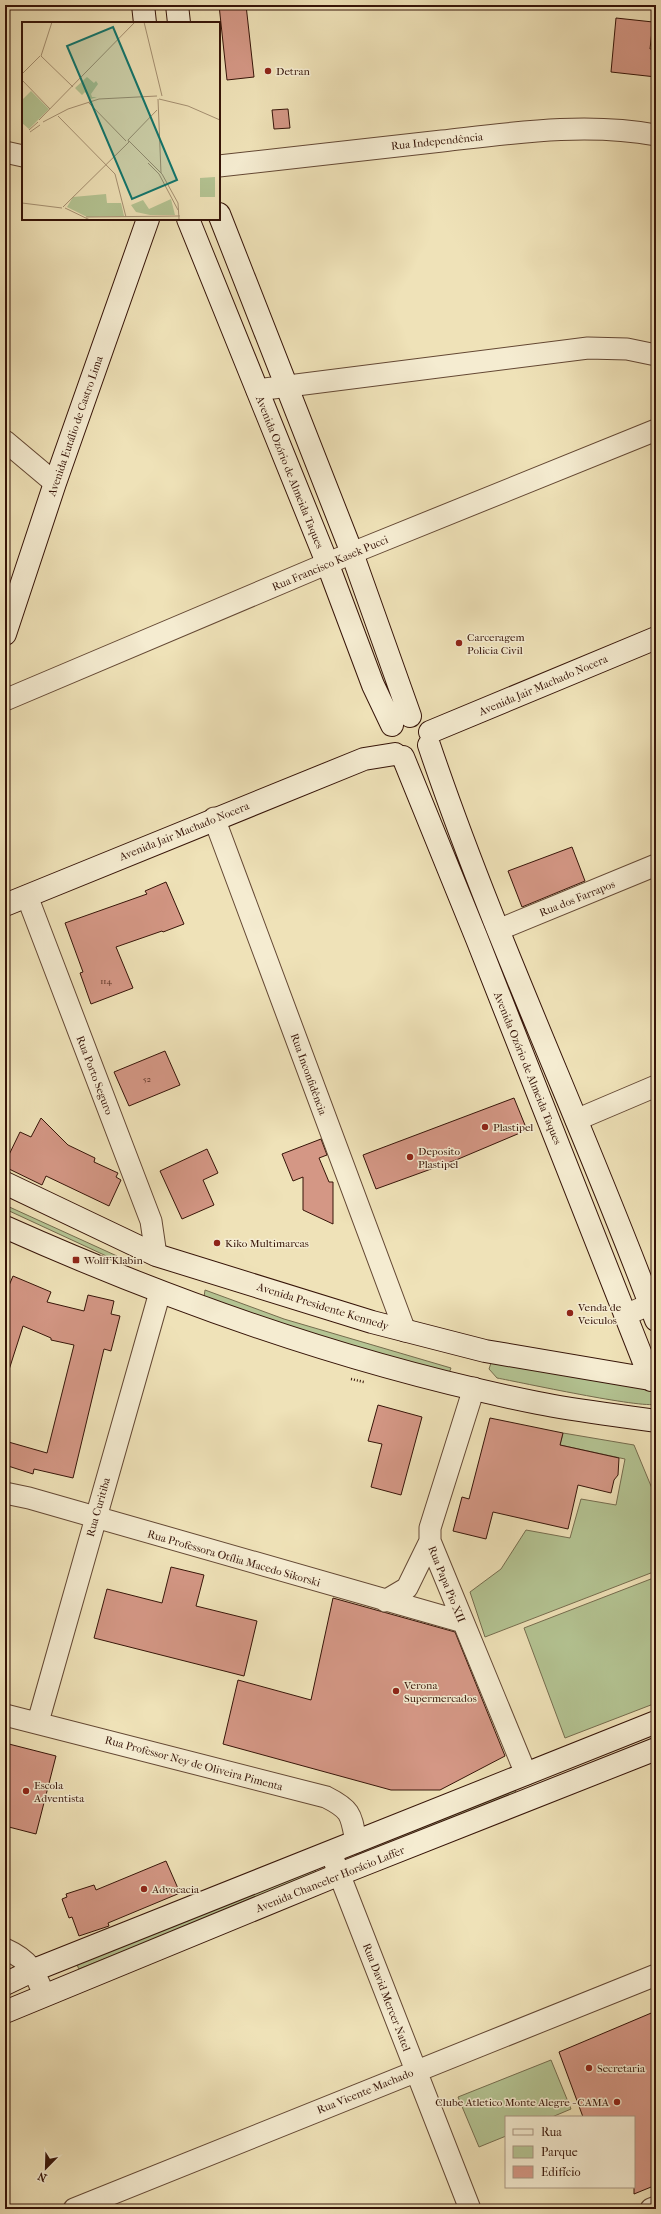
<svg xmlns="http://www.w3.org/2000/svg" width="661" height="2214" font-family="'IM FELL French Canon',serif">
<style>
.green{fill:#b4c493;stroke:#756c4e}
.building{fill:#d49785;stroke:#361408}
.lines{fill:none;stroke-linecap:round;stroke-linejoin:round}
.street-casing{stroke:#644834;stroke-width:23}
.secondary-casing{stroke:#361408;stroke-width:24}
.path{stroke:#361408;stroke-width:2.5;stroke-dasharray:1 2;stroke-linecap:butt}
.street{stroke:#f5ecd1;stroke-width:21}
.secondary{stroke:#f5ecd1;stroke-width:22}
.poi-dot{fill:#8f2418;stroke:#f5ecd1;stroke-width:1.5}
.labels{text-anchor:middle;stroke-width:3;stroke-linejoin:round;paint-order:stroke}
.number-label{font-size:9px;fill:#5e3527}
.poi-label{font-size:11px;fill:#361408;stroke:#f5ecd1;text-anchor:start}
.street-label{font-size:11px;fill:#361408;stroke:#f5ecd1}
.inset-road{fill:none;stroke:#a59072;stroke-width:1}
.view{fill:#0f766e;fill-opacity:0.15;stroke:#0f766e;stroke-width:2}
.inset-edge{fill:none;stroke:#361408;stroke-width:2}
</style>
<rect width="100%" height="100%" fill="#efe2b8"/>
<filter id="stains"><feTurbulence type="fractalNoise" baseFrequency=".005" numOctaves="4"/><feColorMatrix values="0 0 0 0 .2 0 0 0 0 .09 0 0 0 0 .02 0 0 0 .5 -.17"/></filter>
<radialGradient id="worn" r=".72"><stop offset=".6" stop-color="#630" stop-opacity="0"/><stop offset="1" stop-color="#630" stop-opacity=".3"/></radialGradient>
<path class="green" d="M5,1205L117,1256L115,1260L5,1209Z
M205,1290L284,1319L451,1368L449,1373L318,1336L204,1297Z
M492,1360L656,1390V1404C643,1409 519,1382 497,1378L489,1369Z
M563,1433L634,1445L656,1498V1571L485,1637L470,1592L501,1569L526,1530L570,1538L581,1499L616,1505L625,1459L560,1445Z
M656,1577V1703L565,1738L524,1628Z
M515,1790L518,1797L358,1860L356,1853Z
M314,1868L317,1874L79,1969L76,1963Z
M551,2060L571,2109L552,2117H506V2136L479,2147L458,2097Z"/>
<path class="building" d="M219,5H246L254,77L227,80Z
M616,18L653,22L650,49H656V77L611,72Z
M288,109L290,128L274,129L272,110Z
M572,847L585,881L522,907L508,871Z
M166,882L184,924L163,932L162,931L116,947L133,988L91,1004L80,973L83,972L65,923L147,894L145,891Z
M165,1051L180,1085L129,1106L114,1072Z
M514,1098L527,1130L456,1160L376,1189L363,1155Z
M41,1118L68,1145L95,1158L94,1162L118,1173L116,1177L121,1180L109,1206L46,1176L42,1185L5,1167V1163L20,1132L31,1137Z
M321,1139L327,1155L319,1158L329,1182H333V1224L303,1210V1177L293,1181L282,1154Z
M207,1149L218,1173L203,1180L214,1205L182,1219L160,1171Z
M13,1276L51,1292L47,1302L84,1311L88,1295L114,1301L111,1314L120,1316L111,1351L104,1349L73,1478L34,1469L33,1474L5,1465V1441L47,1453L74,1345L51,1340V1338L23,1326L8,1373L5,1372V1295Z
M378,1405L422,1417L401,1495L371,1487L382,1444L368,1441Z
M490,1418L563,1433L560,1445L619,1458L618,1475L614,1480L611,1493L578,1485L568,1529L493,1512L486,1539L453,1531L462,1497L469,1499Z
M171,1567L204,1575L196,1606L257,1621L244,1676L94,1638L107,1589L162,1603Z
M333,1598L455,1632L505,1756L440,1790H391L223,1744L238,1680L311,1700Z
M5,1743L56,1756L36,1834L5,1826Z
M166,1861L180,1893L108,1923L109,1926L79,1936L72,1917L69,1918L62,1899L67,1897L66,1894L94,1885L96,1890Z
M656,2011V2185L634,2194V2117H583L559,2052Z"/>
<g class="lines">
<defs>
<path id="street" d="M5,152L23,156
M219,166C293,158 368,149 442,141C513,133 585,122 656,135
M257,390L588,348L627,349L656,355
M5,441L55,483
M5,700L352,553L656,430
M214,818L405,1331
M27,896L151,1221L156,1255
M498,930L656,865
M576,1120L656,1086
M625,1315L656,1302
M474,1388L430,1528V1541L526,1774
M5,1493L29,1498L463,1622
M385,1601L407,1588L430,1541
M5,1715L326,1797C352,1810 351,1815 356,1842
M38,1722L160,1292
M331,1853L470,2209
M5,1949C30,1960 35,1972 44,1995
M74,2209L656,1975
M651,2209L656,2207"/>
<path id="secondary" d="M143,5L145,23
M177,5L179,23
M219,214L352,553L410,716
M188,219L328,565L373,685L392,725
M5,634L55,483L148,219
M430,732L656,638
M429,745C495,940 584,1127 656,1320
M403,757L477,939L651,1380
M5,905L364,759L395,754
M5,1183L156,1255L372,1322L485,1351L656,1380
M5,1227C175,1303 354,1366 538,1403C577,1411 617,1415 656,1421
M5,1984L34,1970L656,1722
M5,2012L340,1874L656,1749"/>
</defs>
<use href="#street" class="street-casing"/>
<use href="#secondary" class="secondary-casing"/>
<path class="path" d="M351,1379L364,1382"/>
<use href="#street" class="street"/>
<use href="#secondary" class="secondary"/>
</g>
<g class="poi-dot">
<circle cx="268" cy="71" r="4"/>
<circle cx="459" cy="643" r="4"/>
<circle cx="485" cy="1127" r="4"/>
<circle cx="410" cy="1157" r="4"/>
<circle cx="217" cy="1243" r="4"/>
<rect x="72" y="1256" width="8" height="8" rx="2"/>
<circle cx="570" cy="1313" r="4"/>
<circle cx="396" cy="1691" r="4"/>
<circle cx="26" cy="1791" r="4"/>
<circle cx="144" cy="1889" r="4"/>
<circle cx="589" cy="2068" r="4"/>
<circle cx="617" cy="2102" r="4"/>
</g>
<g class="labels">
<g class="number-label">
<text x="106" y="984">114</text>
<text x="147" y="1082">52</text>
</g>
<g class="poi-label">
<text x="276" y="75">Detran</text>
<text x="467" y="641">Carceragem<tspan x="467" dy="13">Policia Civil</tspan></text>
<text x="493" y="1131">Plastipel</text>
<text x="418" y="1155">Deposito<tspan x="418" dy="13">Plastipel</tspan></text>
<text x="225" y="1247">Kiko Multimarcas</text>
<text x="84" y="1264">Wolff Klabin</text>
<text x="578" y="1311">Venda de<tspan x="578" dy="13">Veiculos</tspan></text>
<text x="404" y="1689">Verona<tspan x="404" dy="13">Supermercados</tspan></text>
<text x="34" y="1789">Escola<tspan x="34" dy="13">Adventista</tspan></text>
<text x="152" y="1893">Advocacia</text>
<text x="597" y="2072">Secretaria</text>
<text x="609" y="2106" text-anchor="end">Clube Atletico Monte Alegre - CAMA</text>
</g>
<g class="street-label">
<text transform="translate(437 141) rotate(-6)" y="4">Rua Independência</text>
<text transform="translate(75 426) rotate(-71)" y="4">Avenida Eutálio de Castro Lima</text>
<text transform="translate(290 472) rotate(68)" y="4">Avenida Ozório de Almeida Taques</text>
<text transform="translate(330 563) rotate(-23)" y="4">Rua Francisco Kasek Pucci</text>
<text transform="translate(543 685) rotate(-23)" y="4">Avenida Jair Machado Nocera</text>
<text transform="translate(184 831) rotate(-22)" y="4">Avenida Jair Machado Nocera</text>
<text transform="translate(577 898) rotate(-22)" y="4">Rua dos Farrapos</text>
<text transform="translate(528 1068) rotate(68)" y="4">Avenida Ozório de Almeida Taques</text>
<text transform="translate(309 1074) rotate(70)" y="4">Rua Inconfidência</text>
<text transform="translate(95 1075) rotate(69)" y="4">Rua Porto Seguro</text>
<text transform="translate(323 1306) rotate(17)" y="4">Avenida Presidente Kennedy</text>
<text transform="translate(98 1507) rotate(-74)" y="4">Rua Curitiba</text>
<text transform="translate(234 1558) rotate(16)" y="4">Rua Professora Otília Macedo Sikorski</text>
<text transform="translate(447 1584) rotate(68)" y="4">Rua Papa Pio XII</text>
<text transform="translate(194 1763) rotate(15)" y="4">Rua Professor Ney de Oliveira Pimenta</text>
<text transform="translate(330 1879) rotate(-22)" y="4">Avenida Chanceler Horácio Laffer</text>
<text transform="translate(387 1997) rotate(69)" y="4">Rua David Mercer Natel</text>
<text transform="translate(365 2091) rotate(-22)" y="4">Rua Vicente Machado</text>
</g>
</g>
<g transform="translate(22 22)">
<rect width="198" height="198" fill="#efe2b8"/>
<path d="M65,55L72,61L74,59L76,62L69,72L70,75H75L69,77L63,70L60,73L53,66ZM9,69L27,87L7,107L0,101V78ZM193,155V175H178V156ZM84,172L85,181H99L102,194L65,195L45,185L51,175ZM149,177L153,193H128L114,190L109,183L121,178L127,187Z" fill="#b4c493"/>
<path class="inset-road" d="M122,0L140,74M19,34L51,65M19,34L30,0M0,52L18,34M0,58L28,87M136,77L139,151M137,77L166,84L198,98M66,80L104,119M36,94L93,152L104,195M17,98L113,0M21,100L46,87L77,77L135,74M7,108L16,100M8,110L18,103M107,119L140,152L156,181L157,197M126,141L137,152L156,188M0,181L40,186M41,185L107,120L106,118L135,88M43,186L68,198M64,195L158,194"/>
<path class="view" d="M91,5L155,158L110,177L45,24Z"/>
<rect width="198" height="198" class="inset-edge"/>
</g>
<rect width="661" height="2214" fill="none" stroke="#efe2b8" stroke-width="20"/>
<rect x="6" y="6" width="649" height="2202" fill="none" stroke="#361408" stroke-width="2"/>
<rect x="10" y="10" width="641" height="2194" fill="none" stroke="#361408"/>
<rect x="505" y="2116" width="130" height="72" fill="#f5ecd1" stroke="#a99681"/>
<rect x="513" y="2129" width="20" height="6" fill="#f5ecd1" stroke="#a99681"/>
<text x="541" y="2136" font-size="12" fill="#361408">Rua</text>
<rect x="513" y="2146" width="20" height="12" fill="#b4c493" stroke="#a99681"/>
<text x="541" y="2156" font-size="12" fill="#361408">Parque</text>
<rect x="513" y="2166" width="20" height="12" fill="#d49785" stroke="#a99681"/>
<text x="541" y="2176" font-size="12" fill="#361408">Edifício</text>
<g transform="translate(46 2168) rotate(203)" stroke="#f5ecd1" stroke-width="3" paint-order="stroke">
<path d="M0-3L7 15L0 10L-7 15Z" fill="#361408"/>
<text y="-6" font-size="11" font-weight="bold" text-anchor="middle" fill="#361408">N</text>
</g>
<rect width="100%" height="100%" filter="url(#stains)"/>
<rect width="100%" height="100%" fill="url(#worn)"/>
</svg>
